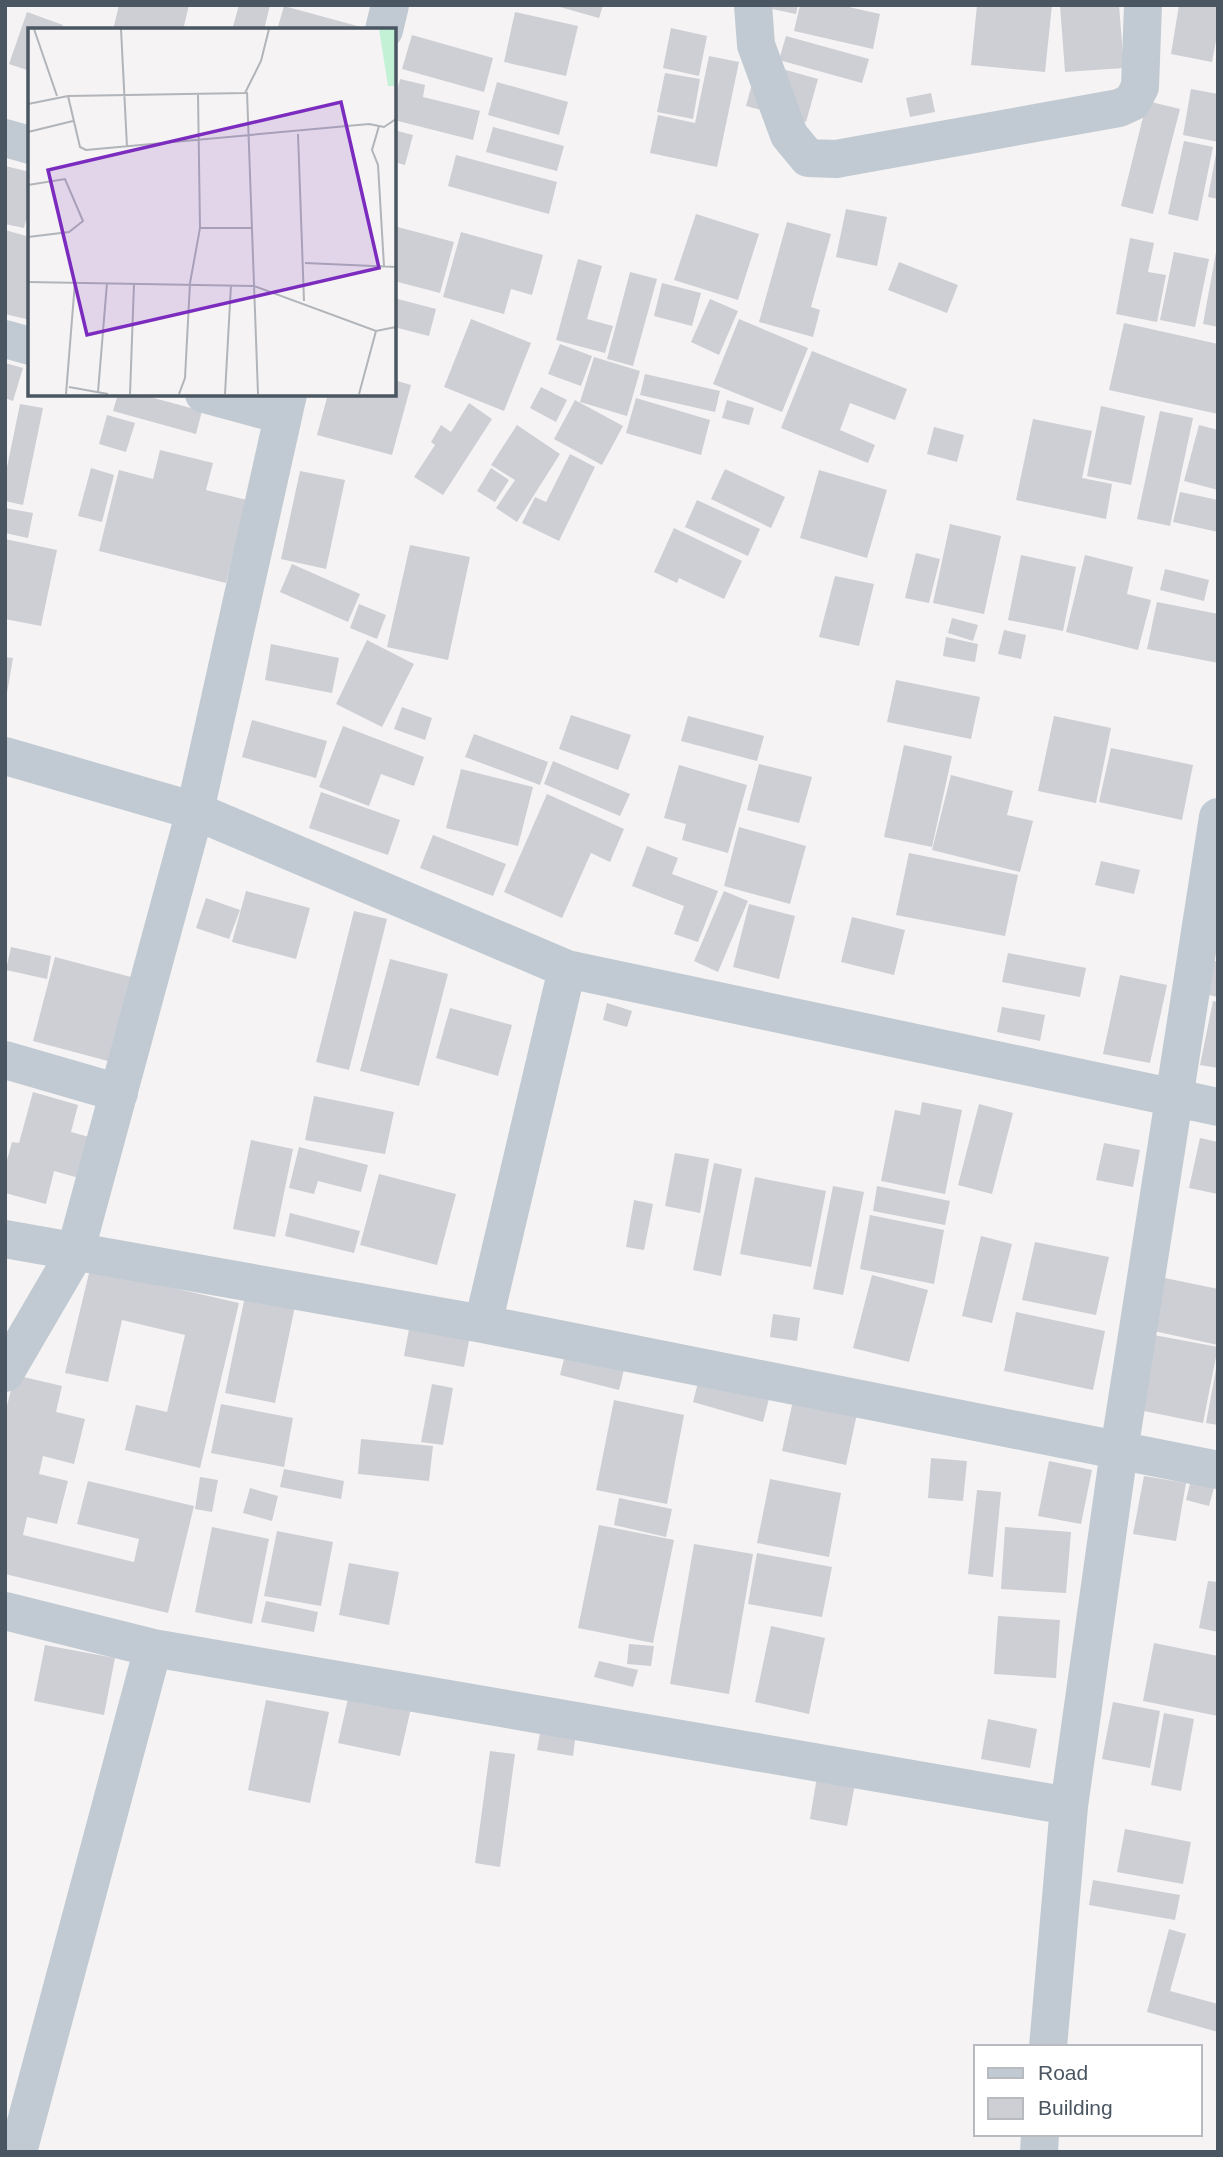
<svg xmlns="http://www.w3.org/2000/svg" width="1223" height="2157" font-family="Helvetica,sans-serif">
<style>
.building{fill:#cdcfd5}
.lines{fill:none;stroke-linecap:round;stroke-linejoin:round}
.minor{stroke:#c1cad2;stroke-width:38}
.inset-road{fill:none;stroke:#b1b4b9;stroke-width:2}
.view{fill:#7b2cbf;fill-opacity:0.15;stroke:#7b2cbf;stroke-width:3.5}
.inset-edge{fill:none;stroke:#4a5661;stroke-width:3.5}
</style>
<rect width="100%" height="100%" fill="#f5f3f3"/>
<path class="building" d="M119,5H189L183,30H113Z
M239,5H270L264,30H232Z
M553,5H603L599,18Z
M768,5H798L796,14L767,8Z
M800,5H840L880,14L873,49L794,31Z
M977,5H1052L1045,72L971,65Z
M1060,5H1119L1124,68L1065,72Z
M1179,5L1218,6V30L1212,62L1171,54Z
M284,6L361,27L360,30H277Z
M27,12L63,25L61,30H30V71L9,64Z
M515,12L578,26L566,76L504,62Z
M671,28L707,36L699,76L663,68Z
M412,35L493,58L484,92L402,69Z
M786,36L869,59L862,83L779,60Z
M709,56L739,62L717,167L650,153L658,115L695,123Z
M758,62L818,79L806,122L746,106Z
M665,73L700,79L693,119L657,112Z
M400,79L425,85L423,97L480,111L473,140L394,120V103Z
M497,82L568,102L559,135L488,115Z
M1191,89L1218,94V142L1183,135Z
M931,93L935,112L910,117L906,98Z
M1147,101L1180,109L1153,214L1121,206Z
M493,127L564,146L557,171L486,152Z
M394,130L413,135L405,165L394,162Z
M1184,141L1213,147L1198,221L1168,214Z
M1216,154H1218V199L1208,197Z
M456,155L557,182L549,214L448,186Z
M5,166L30,172V205L24,228L5,224Z
M846,209L887,217L877,266L836,257Z
M696,214L759,234L738,300L674,280Z
M787,222L831,234L811,307L820,310L813,337L759,322Z
M394,226L454,242L440,293L394,281Z
M5,230L30,237V320L5,314Z
M461,232L543,255L532,295L511,289L504,314L443,297Z
M1130,238L1154,243L1148,272L1166,275L1157,322L1116,314Z
M1174,252L1209,259L1195,327L1160,320Z
M1216,252H1218V327L1203,324Z
M578,259L602,266L587,319L613,326L605,353L556,340Z
M899,262L958,285L947,313L888,290Z
M630,272L657,279L633,366L607,359Z
M662,283L701,293L692,326L654,316Z
M394,298L436,309L429,336L394,327Z
M710,299L738,311L719,355L691,342Z
M471,319L531,343L504,411L444,387Z
M739,319L808,348L782,412L713,384Z
M1124,323L1218,344V414L1109,390Z
M560,344L592,356L581,386L548,374Z
M812,351L907,389L895,420L850,403L840,430L875,445L868,463L781,428Z
M594,357L640,371L627,416L580,402Z
M5,363L23,368L13,401L5,398Z
M645,374L720,391L715,412L640,395Z
M394,380L411,385L392,455L317,435L328,394H394Z
M541,387L567,400L556,422L530,408Z
M118,394H139L202,411L196,434L113,411Z
M636,398L710,420L701,455L626,433Z
M575,400L623,426L602,465L554,439Z
M727,400L754,408L749,425L722,418Z
M469,403L492,419L443,495L414,477L435,445L431,442L441,425L451,432Z
M20,404L43,408L23,505L5,501V477Z
M1101,406L1145,416L1131,485L1087,476Z
M1160,411L1193,418L1170,526L1137,519Z
M107,415L135,423L126,452L99,444Z
M1033,419L1092,431L1082,478L1112,484L1106,519L1016,500Z
M517,425L560,454L517,522L496,508L515,480L491,465Z
M1199,425L1218,430V490L1184,481Z
M934,427L964,435L957,462L927,454Z
M160,450L213,463L206,490L247,500L226,583L99,551L119,470L153,479Z
M570,454L595,467L559,541L522,523L535,497L546,502Z
M91,468L114,475L102,522L78,516Z
M491,468L509,480L495,502L477,491Z
M725,469L785,497L771,528L711,499Z
M819,470L887,490L867,558L800,538Z
M300,471L345,480L326,569L281,559Z
M1180,492L1218,500V532L1173,522Z
M697,500L760,529L748,556L685,527Z
M5,508L33,513L28,538L5,533Z
M950,524L1001,536L984,614L933,603Z
M674,528L742,561L724,599L679,578L677,583L654,572Z
M5,539L57,550L41,626L5,619Z
M410,545L470,557L448,660L387,647Z
M916,553L940,559L929,603L905,598Z
M1021,555L1076,567L1063,631L1008,620Z
M1085,555L1133,567L1127,594L1151,600L1138,650L1066,632Z
M292,564L360,594L348,622L280,592Z
M1165,569L1209,580L1204,601L1160,590Z
M835,576L874,584L859,646L819,637Z
M1157,602L1218,614V663L1147,649Z
M359,604L386,615L377,639L350,628Z
M952,618L978,625L973,641L948,633Z
M1004,630L1026,635L1021,659L998,654Z
M946,637L978,644L975,662L943,656Z
M367,640L414,664L382,727L336,704Z
M271,644L339,658L332,693L265,680Z
M5,657L13,658L7,693H5Z
M896,680L980,697L971,739L887,722Z
M402,707L432,718L425,740L394,729Z
M571,715L631,735L618,770L559,749Z
M688,716L764,736L757,761L681,741Z
M1054,716L1111,728L1096,803L1038,791Z
M252,720L327,741L316,778L242,757Z
M343,726L424,757L414,786L381,774L369,806L319,787Z
M474,734L548,762L540,785L465,757Z
M904,745L952,756L932,847L884,837Z
M1111,748L1193,765L1182,820L1099,802Z
M553,761L630,794L620,816L544,784Z
M759,764L812,777L799,823L747,810Z
M679,765L747,785L728,853L682,840L686,824L664,818Z
M461,769L533,787L518,846L446,828Z
M951,775L1013,791L1007,815L1033,821L1020,872L932,850Z
M321,792L400,820L388,855L309,828Z
M547,794L624,829L610,862L591,853L562,918L504,892Z
M739,827L806,846L790,904L724,886Z
M433,835L506,864L493,896L420,868Z
M647,846L678,858L672,874L718,891L698,942L674,934L684,906L632,886Z
M909,853L1018,875L1005,936L896,915Z
M1101,861L1140,870L1134,894L1095,885Z
M246,891L310,908L296,959L232,942Z
M724,891L748,901L718,972L694,961Z
M206,898L240,910L229,939L196,928Z
M749,904L795,916L779,979L733,967Z
M354,911L387,919L349,1070L316,1062Z
M852,917L905,930L894,975L841,962Z
M11,947L51,956L47,979L6,970Z
M1008,953L1086,968L1080,997L1002,982Z
M55,957L131,977L108,1061L33,1041Z
M390,959L448,974L419,1086L360,1071Z
M1212,960L1218,962V997L1204,994Z
M1120,975L1167,985L1150,1063L1103,1054Z
M1213,1001L1218,1002V1068L1200,1065Z
M607,1003L632,1011L627,1027L603,1020Z
M1002,1007L1045,1015L1040,1041L997,1032Z
M450,1008L512,1025L498,1076L436,1058Z
M33,1092L78,1105L71,1132L89,1137L79,1178L54,1171L46,1204L5,1193V1167L12,1142L19,1143Z
M314,1096L394,1112L385,1154L305,1140Z
M922,1102L962,1110L945,1194L881,1181L895,1110L920,1115Z
M979,1104L1013,1113L992,1194L958,1185Z
M1200,1138L1218,1142V1194L1189,1188Z
M251,1140L293,1149L275,1237L233,1229Z
M1104,1143L1140,1150L1133,1187L1096,1180Z
M299,1147L368,1165L361,1192L318,1181L314,1194L289,1188Z
M675,1153L709,1159L700,1213L665,1206Z
M714,1163L742,1169L721,1276L693,1270Z
M379,1174L456,1194L437,1265L360,1245Z
M755,1177L826,1191L811,1267L740,1254Z
M833,1186L864,1192L843,1295L813,1289Z
M877,1186L950,1201L945,1225L873,1211Z
M634,1200L653,1204L644,1250L626,1247Z
M290,1213L360,1231L354,1253L285,1236Z
M870,1215L944,1230L934,1284L860,1269Z
M981,1236L1012,1244L992,1323L962,1316Z
M1035,1242L1109,1257L1096,1315L1022,1300Z
M90,1269L239,1303L200,1468L125,1450L136,1405L167,1412L185,1335L122,1320L108,1382L65,1373Z
M872,1275L928,1290L909,1362L853,1348Z
M1160,1277L1218,1289V1345L1149,1330Z
M245,1296L295,1306L275,1403L225,1393Z
M1016,1312L1105,1331L1093,1390L1004,1371Z
M773,1314L800,1318L797,1341L770,1337Z
M410,1324L470,1336L464,1367L404,1356Z
M1154,1335L1218,1347L1203,1423L1139,1410Z
M567,1347L626,1362L619,1390L560,1375Z
M1216,1369H1218V1425L1206,1423Z
M15,1375L62,1386L56,1412L85,1419L74,1464L43,1456L39,1474L68,1481L57,1524L27,1517L23,1535L134,1562L139,1539L77,1524L88,1481L194,1506L168,1613L5,1574V1413Z
M700,1375L770,1395L763,1422L693,1402Z
M432,1384L453,1388L443,1445L421,1442Z
M794,1396L858,1409L846,1465L782,1451Z
M614,1400L684,1415L667,1504L596,1490Z
M221,1404L293,1418L284,1467L211,1453Z
M361,1439L433,1446L429,1481L358,1474Z
M931,1458L967,1461L963,1501L928,1498Z
M1049,1461L1092,1470L1081,1524L1038,1516Z
M1194,1467L1218,1473L1209,1506L1186,1500Z
M284,1469L344,1481L341,1499L280,1487Z
M1144,1476L1186,1483L1176,1541L1133,1534Z
M200,1477L218,1480L212,1512L195,1509Z
M770,1479L841,1493L829,1557L757,1543Z
M250,1488L278,1496L272,1521L243,1513Z
M977,1490L1001,1492L993,1577L968,1574Z
M619,1498L672,1509L666,1537L614,1525Z
M599,1525L674,1540L653,1643L578,1628Z
M212,1527L269,1539L252,1624L195,1612Z
M1005,1527L1071,1532L1066,1593L1001,1589Z
M277,1531L333,1542L321,1606L264,1596Z
M694,1544L753,1554L729,1694L670,1684Z
M757,1553L832,1567L822,1617L748,1604Z
M349,1563L399,1572L389,1625L339,1615Z
M1208,1581L1218,1582V1632L1199,1628Z
M266,1601L318,1612L314,1632L261,1622Z
M998,1616L1060,1620L1056,1678L994,1674Z
M771,1626L825,1638L809,1714L755,1702Z
M1154,1643L1218,1656V1716L1143,1701Z
M629,1644L654,1646L651,1666L627,1664Z
M45,1645L115,1658L104,1715L34,1701Z
M599,1661L638,1670L633,1687L594,1677Z
M349,1694L411,1708L400,1756L338,1743Z
M266,1700L329,1712L310,1803L248,1790Z
M1113,1702L1160,1711L1150,1768L1102,1759Z
M1164,1713L1194,1719L1181,1791L1151,1785Z
M988,1719L1037,1729L1030,1768L981,1759Z
M541,1728L576,1733L573,1756L537,1750Z
M490,1751L515,1754L500,1867L475,1863Z
M817,1777L855,1784L847,1826L810,1819Z
M1125,1829L1191,1842L1183,1884L1117,1872Z
M1093,1880L1180,1895L1175,1920L1089,1905Z
M1169,1929L1186,1934L1170,1991L1218,2004V2032L1147,2012Z"/>
<g class="lines">
<path class="minor" d="M753,5L756,45L789,135L808,158L836,159L1119,108L1132,102L1140,87L1143,5
M384,30L390,5
M5,138L30,145
M5,339L30,346
M204,394L282,415
M5,756L195,811L567,969L1218,1107
M5,1060L119,1093
M5,1239L483,1324L1218,1470
M483,1324L567,969
M5,1373L75,1253L195,811L288,394
M5,1611L153,1648L1069,1806
M1048,2047L1069,1806L1119,1451L1218,817
M18,2152L153,1648
M1039,2152L1040,2134"/>
</g>
<g transform="translate(28 28)">
<rect width="368" height="368" fill="#f5f3f3"/>
<path d="M351,1H367V58H360Z" fill="#c3f1d5"/>
<path class="inset-road" d="M6,1L29,68M93,1L99,119M219,64L230,366M40,68L52,119L58,122L341,96L356,99L368,91M0,76L40,68L217,65L233,33L241,1M351,98L344,122L350,137L356,238M0,104L45,93M270,106L276,273M0,157L37,151L55,193L41,204L0,209M172,200H223M277,235L368,239M0,254L226,258L348,303L368,299M41,359L80,366M70,364L79,255M38,366L47,254M102,366L106,256M151,366L157,350L162,255L172,200L170,66M197,366L203,257M331,366L348,303"/>
<path class="view" d="M313,74L351,240L59,307L20,142Z"/>
<rect width="368" height="368" class="inset-edge"/>
</g>
<rect width="1223" height="2157" fill="none" stroke="#4a5661" stroke-width="14"/>
<rect x="974" y="2045" width="228" height="91" fill="#ffffff" stroke="#b7bbc0" stroke-width="2"/>
<rect x="988" y="2068" width="35" height="10" fill="#c1cad2" stroke="#b7bbc0" stroke-width="2"/>
<text x="1038" y="2080" font-size="21" fill="#4a5661">Road</text>
<rect x="988" y="2098" width="35" height="21" fill="#cdcfd5" stroke="#b7bbc0" stroke-width="2"/>
<text x="1038" y="2115" font-size="21" fill="#4a5661">Building</text>
</svg>
